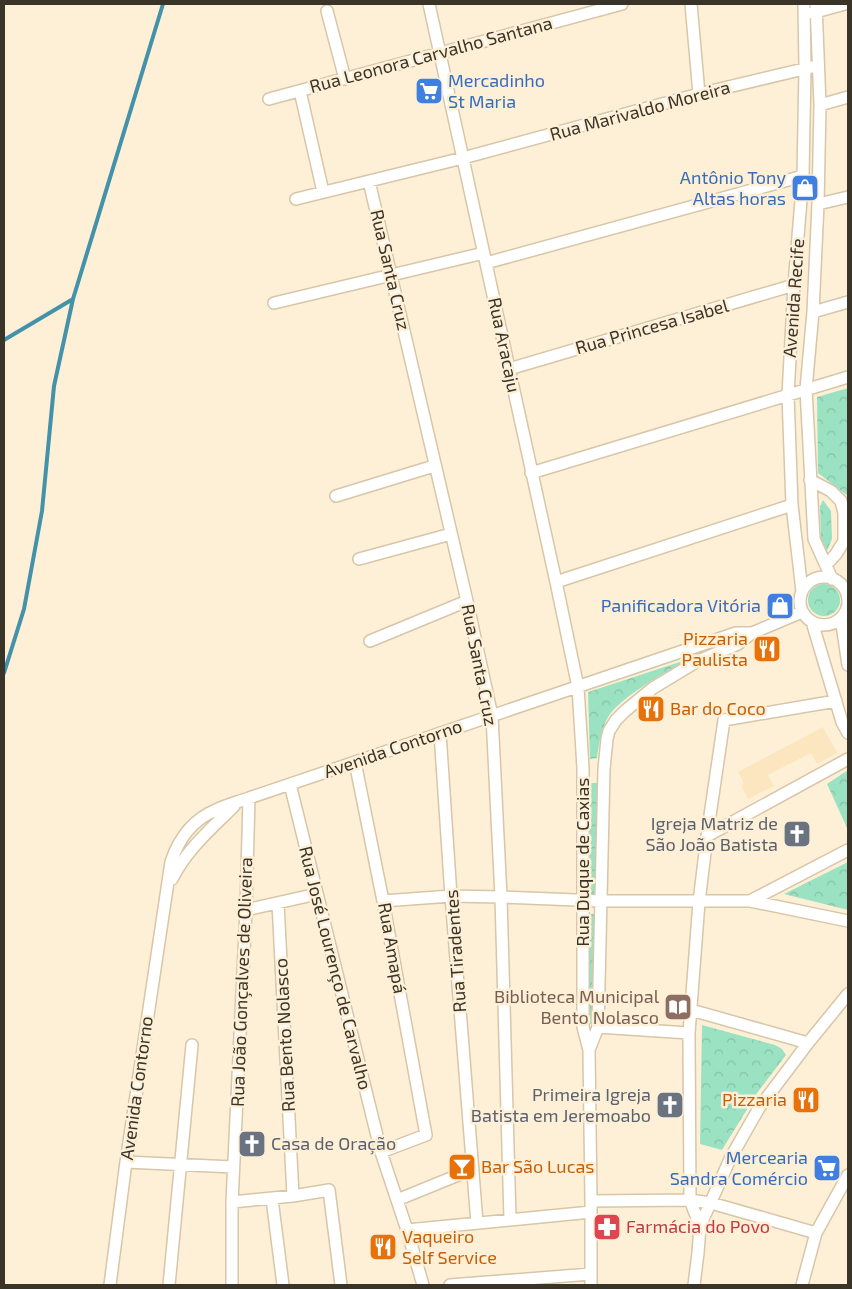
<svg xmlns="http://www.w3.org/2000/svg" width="852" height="1289" font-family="'Exo 2',sans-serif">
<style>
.built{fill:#fbe6c0}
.park{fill:url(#park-crowns)}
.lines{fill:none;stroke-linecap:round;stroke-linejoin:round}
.stream{stroke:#4392a9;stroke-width:4}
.minor-casing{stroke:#d7c6a8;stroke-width:14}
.minor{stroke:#fff;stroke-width:11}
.labels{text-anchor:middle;stroke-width:5;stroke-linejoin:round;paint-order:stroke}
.street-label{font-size:18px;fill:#3a3428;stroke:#fef0d7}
.shop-label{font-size:18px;fill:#366cbe;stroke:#fef0d7;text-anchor:end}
.food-label{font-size:18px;fill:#c56008;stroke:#fef0d7;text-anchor:start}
.worship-label{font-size:18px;fill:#5b616d;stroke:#fef0d7;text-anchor:end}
.education-label{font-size:18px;fill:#785e54;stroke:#fef0d7;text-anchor:end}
.health-label{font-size:18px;fill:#be3a42;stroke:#fef0d7;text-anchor:start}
</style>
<defs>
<pattern id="park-crowns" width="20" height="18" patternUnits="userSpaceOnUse" patternTransform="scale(1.25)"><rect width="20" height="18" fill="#9ae2c1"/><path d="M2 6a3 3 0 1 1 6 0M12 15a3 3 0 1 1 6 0" fill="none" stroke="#85c2a6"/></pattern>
</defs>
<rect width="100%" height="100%" fill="#fef0d7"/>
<path class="built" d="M823,727L837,753L817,764L811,753L768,775L774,786L748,799L741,785L744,783L738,772Z"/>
<path class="park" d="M848,388V496L818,473L817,397Z
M823,500L831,511L832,539L827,551L821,538L820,506Z
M808 600a16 16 0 1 1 32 0a16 16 0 1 1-32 0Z
M689,659C668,671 620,697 608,717C601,730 599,744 597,758L590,759L588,692Z
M848,770V830L827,784Z
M590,783H597L596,895H590Z
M848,862V910L784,894Z
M589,914H595L594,1024H587Z
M702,1025L775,1045L782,1049L786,1055L757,1093L722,1150L700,1144Z"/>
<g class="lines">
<path class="stream" d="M4,340L73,299
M4,673L24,609L42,511L54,386L73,299L163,4"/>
<defs>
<path id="minor" d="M429,4L556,582L578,687L583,768V1027L589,1050L591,1201V1285
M691,4L699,94
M816,4L820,105L818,204L813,312L806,389L814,539L832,579
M327,11L345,79
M812,13L845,4
M300,91L323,192
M269,99L622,4
M820,105L848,97
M369,181L467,601L492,716L501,897L510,1219
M296,199L463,158L699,94L812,67
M818,204L848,197
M486,263L803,176
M274,303L484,253
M813,312L848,302
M509,369L794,285
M531,473L848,377
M810,480L831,491L841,501L844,513V541L836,554L826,565
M336,496L434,466
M359,559L451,534
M800 601a24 24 0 1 1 48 0a24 24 0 1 1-48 0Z
M556,582L792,505
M802,591L792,505L788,395L794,285L803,176L805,68L804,4
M841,618L848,665
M812,622L842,722L848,733
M370,641L467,601
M440,733L451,896L477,1223
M355,762L383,901L426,1135L381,1152
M290,784L381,1152L407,1230L423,1285
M707,836L848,759
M172,879C186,850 212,828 234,806
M383,901L451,896L501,897L601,901H750L848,921
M750,901L848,850
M278,903L293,1196
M246,910L317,894
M691,1010L808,1043
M598,1027L689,1033
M589,1050L598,1027L604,769L607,739L609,731L616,720L625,711L653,688L696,662L738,644L752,633L802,612
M126,1162L233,1167
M272,1199L283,1285
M397,1200L473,1169
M591,1201L690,1200L711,1203L816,1233
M232,1202L293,1196L329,1190L341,1285
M700,1226L690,1200L689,1033L699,902L707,836L724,720L836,701
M407,1230L591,1212
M110,1285L126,1162L171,862C179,838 192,820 216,810C226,805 238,802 249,798L736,633H752
M169,1285L192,1045
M232,1285V1202L246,910L249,798
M450,1285L591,1274
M694,1285L698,1253L700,1226L731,1157L759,1108L808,1043L848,994
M802,1285L816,1233L848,1175"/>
</defs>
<use href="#minor" class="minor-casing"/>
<use href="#minor" class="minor"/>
</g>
<defs>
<symbol id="supermarket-square" viewBox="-11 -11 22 22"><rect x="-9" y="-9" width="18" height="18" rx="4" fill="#3f7fe0" stroke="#fef0d7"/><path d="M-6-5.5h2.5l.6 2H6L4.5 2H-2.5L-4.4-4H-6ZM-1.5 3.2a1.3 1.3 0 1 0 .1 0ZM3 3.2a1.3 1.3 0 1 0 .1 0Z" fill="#fff"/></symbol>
<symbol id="shop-square" viewBox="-11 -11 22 22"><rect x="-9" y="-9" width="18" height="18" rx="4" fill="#3f7fe0" stroke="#fef0d7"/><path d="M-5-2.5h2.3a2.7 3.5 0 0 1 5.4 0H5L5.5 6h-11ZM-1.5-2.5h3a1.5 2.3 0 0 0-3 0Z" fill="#fff"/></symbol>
<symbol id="restaurant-square" viewBox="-11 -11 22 22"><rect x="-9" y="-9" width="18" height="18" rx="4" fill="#e8710a" stroke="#fef0d7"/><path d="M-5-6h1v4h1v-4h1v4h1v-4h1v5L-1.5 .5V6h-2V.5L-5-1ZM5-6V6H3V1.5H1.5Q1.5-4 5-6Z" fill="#fff"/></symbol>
<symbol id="church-square" viewBox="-11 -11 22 22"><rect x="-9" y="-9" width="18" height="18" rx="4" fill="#6b7280" stroke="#fef0d7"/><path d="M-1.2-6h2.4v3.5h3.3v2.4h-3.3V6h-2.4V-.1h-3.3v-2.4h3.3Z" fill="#fff"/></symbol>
<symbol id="library-square" viewBox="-11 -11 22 22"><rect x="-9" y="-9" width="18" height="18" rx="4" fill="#8d6e63" stroke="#fef0d7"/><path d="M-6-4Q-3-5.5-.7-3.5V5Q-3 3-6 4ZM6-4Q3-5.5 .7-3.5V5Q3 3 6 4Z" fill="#fff"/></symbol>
<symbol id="bar-square" viewBox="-11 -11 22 22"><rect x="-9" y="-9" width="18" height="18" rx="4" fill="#e8710a" stroke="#fef0d7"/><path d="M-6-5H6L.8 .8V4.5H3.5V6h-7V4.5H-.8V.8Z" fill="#fff"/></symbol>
<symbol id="pharmacy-square" viewBox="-11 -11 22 22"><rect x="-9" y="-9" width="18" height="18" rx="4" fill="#e0444e" stroke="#fef0d7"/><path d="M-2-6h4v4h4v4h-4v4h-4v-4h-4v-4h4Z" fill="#fff"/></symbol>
</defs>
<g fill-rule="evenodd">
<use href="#supermarket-square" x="413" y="75" width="32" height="32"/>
<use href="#shop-square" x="789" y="172" width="32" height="32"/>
<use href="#shop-square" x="764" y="590" width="32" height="32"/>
<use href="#restaurant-square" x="751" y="633" width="32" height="32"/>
<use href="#restaurant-square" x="635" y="693" width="32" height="32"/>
<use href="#church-square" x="781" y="818" width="32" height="32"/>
<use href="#library-square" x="662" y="991" width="32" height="32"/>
<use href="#restaurant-square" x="790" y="1084" width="32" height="32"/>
<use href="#church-square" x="654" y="1089" width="32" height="32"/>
<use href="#church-square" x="236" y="1128" width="32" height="32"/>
<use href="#bar-square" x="446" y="1151" width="32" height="32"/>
<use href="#supermarket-square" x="811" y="1152" width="32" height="32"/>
<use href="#pharmacy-square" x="591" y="1211" width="32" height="32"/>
<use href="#restaurant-square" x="367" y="1231" width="32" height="32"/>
</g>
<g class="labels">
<g class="street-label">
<text transform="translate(431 55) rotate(-15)" y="6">Rua Leonora Carvalho Santana</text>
<text transform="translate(640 111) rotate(-15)" y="6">Rua Marivaldo Moreira</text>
<text transform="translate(390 270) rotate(77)" y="6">Rua Santa Cruz</text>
<text transform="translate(794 298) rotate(-86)" y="6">Avenida Recife</text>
<text transform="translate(652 327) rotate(-16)" y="6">Rua Princesa Isabel</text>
<text transform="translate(504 345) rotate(78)" y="6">Rua Aracaju</text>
<text transform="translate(479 665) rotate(79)" y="6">Rua Santa Cruz</text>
<text transform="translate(393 749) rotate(-19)" y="6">Avenida Contorno</text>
<text transform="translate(583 862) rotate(-90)" y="6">Rua Duque de Caxias</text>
<text transform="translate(392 948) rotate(80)" y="6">Rua Amapá</text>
<text transform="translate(456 951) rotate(-94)" y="6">Rua Tiradentes</text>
<text transform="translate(335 968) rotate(76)" y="6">Rua José Lourenço de Carvalho</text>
<text transform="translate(242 982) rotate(-88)" y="6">Rua João Gonçalves de Oliveira</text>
<text transform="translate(285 1035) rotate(-93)" y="6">Rua Bento Nolasco</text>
<text transform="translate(137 1088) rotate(-82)" y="6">Avenida Contorno</text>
</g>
<g class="shop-label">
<text x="448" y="87" text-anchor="start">Mercadinho<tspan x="448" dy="21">St Maria</tspan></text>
<text x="786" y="184">Antônio Tony<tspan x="786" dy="21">Altas horas</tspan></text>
<text x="761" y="612">Panificadora Vitória</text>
<text x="808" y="1164">Mercearia<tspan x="808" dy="21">Sandra Comércio</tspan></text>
</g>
<g class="food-label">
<text x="748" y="645" text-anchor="end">Pizzaria<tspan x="748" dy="21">Paulista</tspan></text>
<text x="670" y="715">Bar do Coco</text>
<text x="787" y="1106" text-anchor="end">Pizzaria</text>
<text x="481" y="1173">Bar São Lucas</text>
<text x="402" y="1243">Vaqueiro<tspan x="402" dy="21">Self Service</tspan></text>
</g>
<g class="worship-label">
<text x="778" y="830">Igreja Matriz de<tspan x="778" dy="21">São João Batista</tspan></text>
<text x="651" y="1101">Primeira Igreja<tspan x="651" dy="21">Batista em Jeremoabo</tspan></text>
<text x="271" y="1150" text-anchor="start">Casa de Oração</text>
</g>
<g class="education-label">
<text x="659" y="1003">Biblioteca Municipal<tspan x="659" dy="21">Bento Nolasco</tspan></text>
</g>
<g class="health-label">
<text x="626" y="1233">Farmácia do Povo</text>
</g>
</g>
<rect width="852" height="1289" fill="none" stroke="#3a3428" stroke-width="10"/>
</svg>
